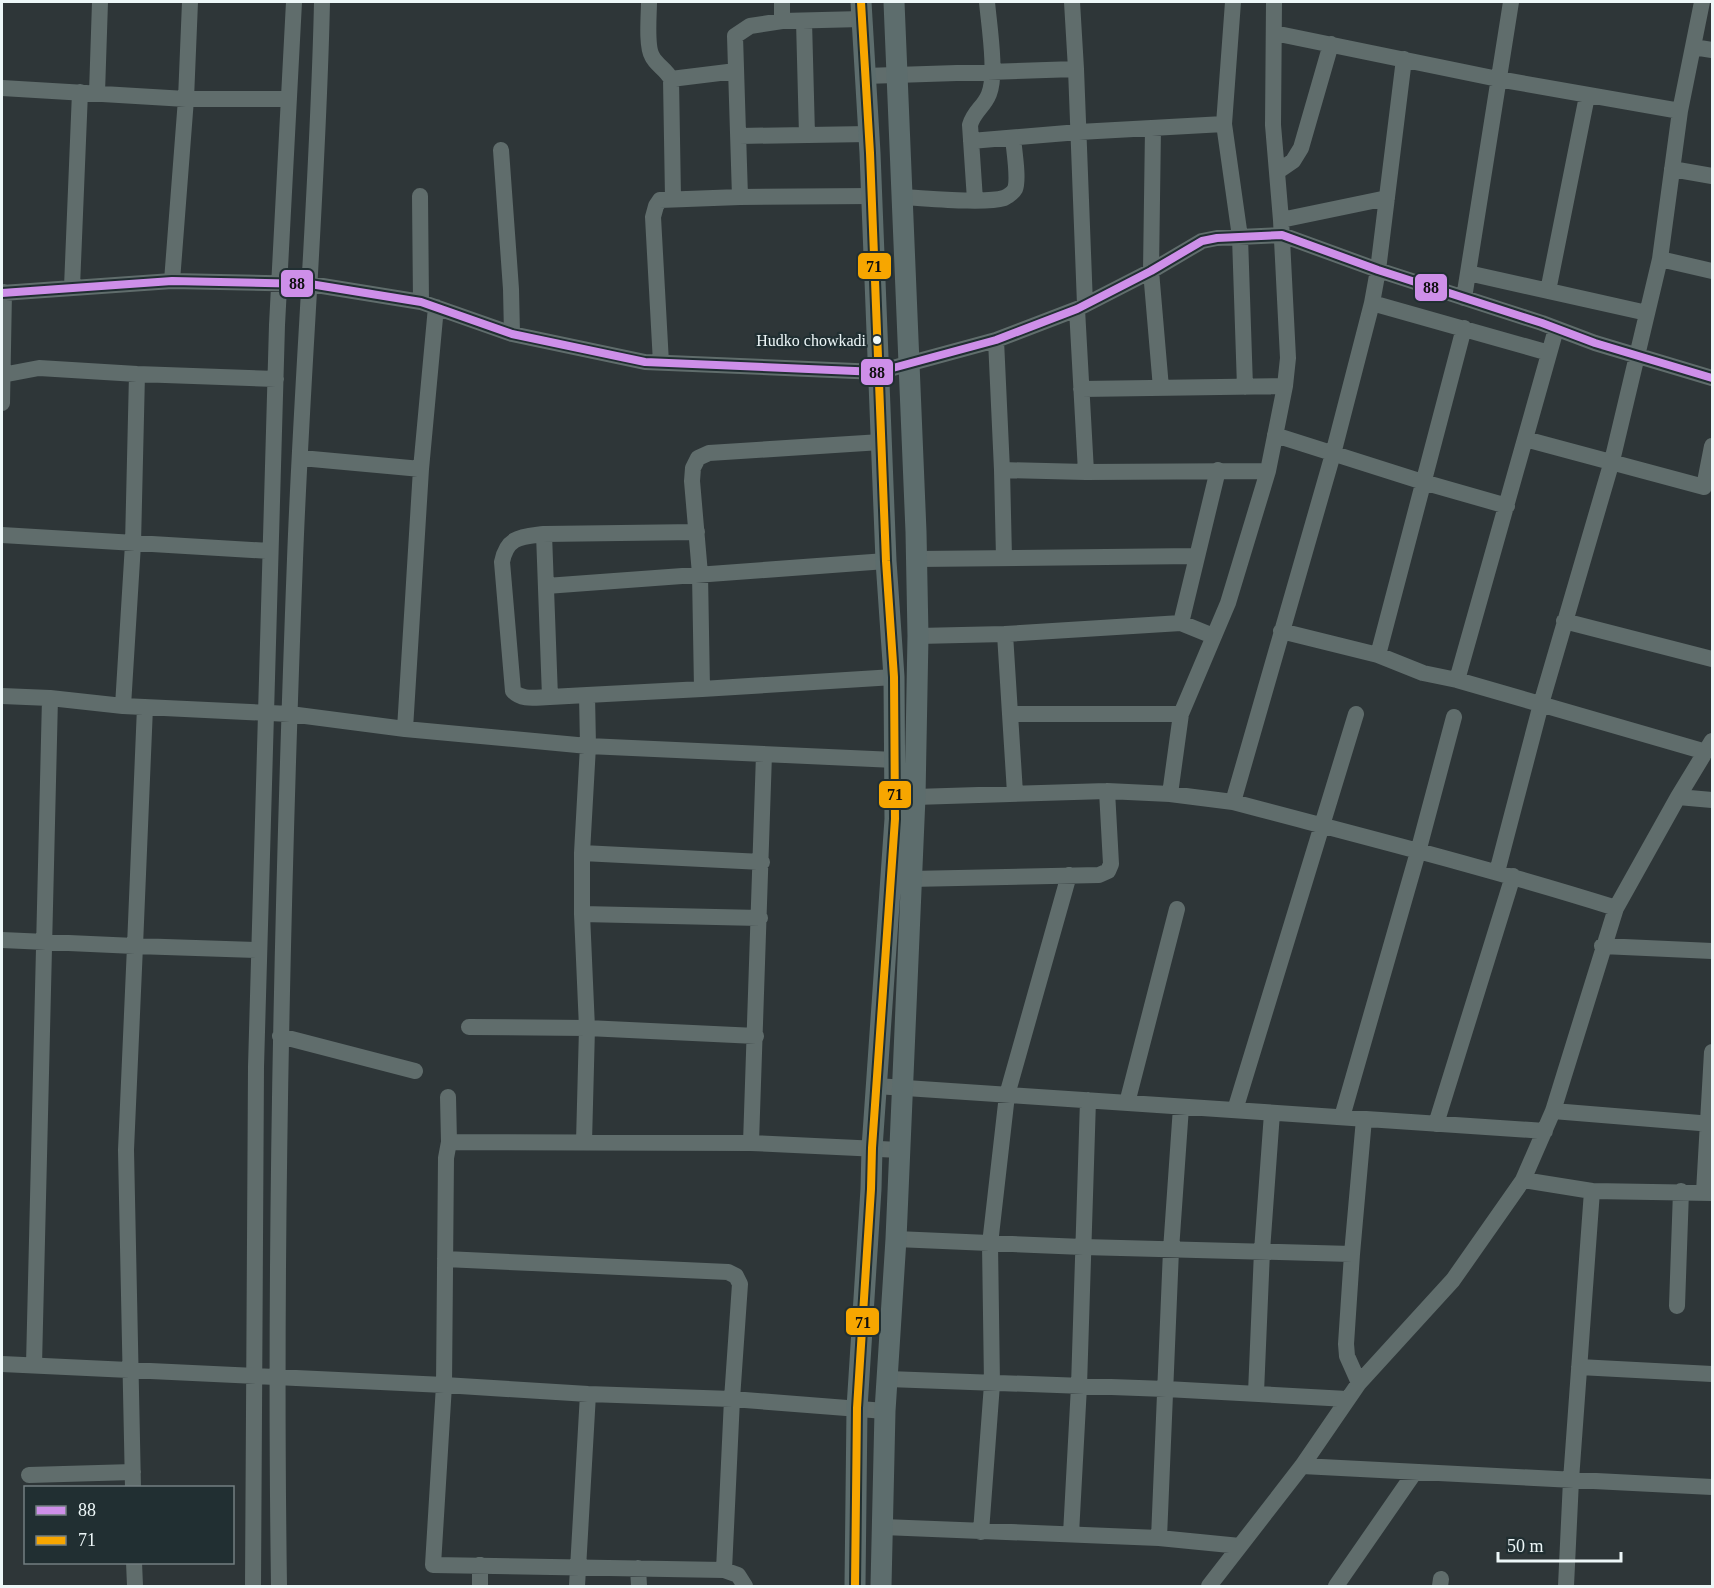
<svg xmlns="http://www.w3.org/2000/svg" width="1714" height="1588" viewBox="0 0 1714 1588" font-family="Georgia,serif">
	<style>
		.lines { fill: none; stroke-linecap: round; stroke-linejoin: round }
		.minor { stroke: #606d6c; stroke-width: 16 }
		.major { stroke: #5d6d6d; stroke-width: 21 }
		.bus-1-casing { stroke: #212f32; stroke-width: 12 }
		.bus-2-casing { stroke: #212f32; stroke-width: 12 }
		.bus-1 { stroke: #ce8fe9; stroke-width: 8 }
		.bus-2 { stroke: #f7a600; stroke-width: 8 }
		.bus-dot { fill: #edf7f8; stroke: #212f32; stroke-width: 2 }
		.labels { text-anchor: middle; dominant-baseline: central; stroke-width: 4.5; stroke-linejoin: round; paint-order: stroke }
		.bus-label { font-size: 16px; fill: #edf7f8; stroke: #212f32; text-anchor: end }
		.line-badge { stroke: #212f32; stroke-width: 2 }
		.pale-badge-label { font-size: 16px; text-anchor: middle; font-weight: bold; fill: #111 }
	</style>
	<rect width="100%" height="100%" fill="#2e3638"/>
	<g class="lines">
		<path class="minor" d="M 649,2 C 649,14 646,46 652,56 C 656,65 666,69 671,79 L 673,198
			M 782,2 L 782,21
			M 1072,2 L 1076,69 L 1085,305
			M 1233,2 L 1224,124 L 1240,237 L 1245,387
			M 804,21 L 807,135
			M 1274,33 L 1498,79 L 1680,111
			M 1693,47 L 1712,50
			M 1404,59 L 1378,270 L 1372,303 L 1333,454 L 1233,802 C 1361,836 1489,868 1616,908
			M 865,76 L 1076,69
			M 671,79 L 736,71
			M 2,88 L 186,99 L 289,99
			M 97,93 L 100,2
			M 1153,128 L 1151,271 L 1161,388
			M 739,136 L 869,134
			M 971,141 L 1079,132 L 1224,124
			M 501,150 L 511,289 L 512,334
			M 1672,169 L 1712,176
			M 1277,172 L 1293,161 L 1301,148 L 1331,44
			M 420,196 L 421,302
			M 740,197 L 872,196
			M 902,197 C 925,198 985,204 1004,198 C 1008,196 1013,193 1015,189 C 1019,179 1014,150 1013,138
			M 975,200 L 970,125 C 974,111 984,107 989,94 C 997,74 989,25 987,2
			M 1281,220 L 1387,198
			M 1660,259 L 1712,271
			M 1468,273 L 1647,313
			M 172,281 L 186,99 L 190,2
			M 72,287 L 80,92
			M 1548,291 L 1587,96
			M 2,293 L 172,281 L 310,284 L 421,302 L 512,334 L 645,362 L 878,372 L 996,340 L 1077,309 L 1151,271 L 1202,241 L 1217,238 L 1282,235 L 1378,270 L 1542,323 L 1595,343 L 1712,378
			M 1464,298 L 1511,2
			M 1372,303 L 1549,353
			M 1077,309 L 1086,472
			M 996,340 L 1002,470 L 1086,472 L 1268,471 L 1285,386 L 1288,358 L 1281,220 L 1273,125 L 1274,2
			M 661,363 L 653,217 L 656,206 L 660,200 L 740,197 L 735,36 L 750,26 L 782,21 L 862,19
			M 2,375 L 39,368 L 137,374 L 276,379
			M 1081,389 L 1285,386
			M 2,403 L 4,292
			M 1275,435 L 1423,482 L 1507,506
			M 1525,439 L 1704,487 L 1712,446
			M 301,458 L 421,469
			M 1002,470 L 1004,558
			M 544,534 C 522,537 507,536 502,562 L 513,691 C 522,701 537,697 550,697
			M 2,535 L 270,551
			M 917,559 L 1196,556
			M 546,586 L 886,561
			M 1564,621 L 1712,659
			M 1181,623 L 1218,470
			M 1281,631 L 1378,655 L 1423,673 L 1457,680 L 1706,752
			M 1005,634 L 1010,714
			M 918,636 L 1005,634 L 1181,623 L 1213,636
			M 1378,655 L 1464,328
			M 1457,680 L 1556,329
			M 702,689 L 894,677
			M 587,695 L 550,697 L 544,534 L 697,532
			M 2,696 L 50,698 L 123,706 L 290,714 L 405,729 L 588,746 L 587,695 L 702,689 L 700,574 L 692,481 L 693,468 L 698,458 L 709,453 L 881,442
			M 123,706 L 133,544 L 137,374
			M 145,707 L 135,946 L 259,950
			M 1181,714 L 1228,603 L 1268,471
			M 405,729 L 421,469 L 436,307
			M 1015,793 L 1010,714 L 1181,714 L 1170,794
			M 915,797 L 1107,791 L 1170,794 L 1233,802
			M 1678,797 L 1712,800
			M 582,853 L 762,862
			M 1497,872 L 1541,704 L 1612,461 L 1660,259 L 1680,111 L 1702,2
			M 910,879 L 1099,875 L 1108,871 L 1111,864 L 1107,791
			M 582,914 L 760,918
			M 2,940 L 135,946 L 126,1150 L 133,1488
			M 1602,946 L 1712,951
			M 469,1027 L 587,1028 L 756,1036
			M 280,1036 L 415,1071
			M 876,1086 L 1545,1131
			M 448,1097 L 449,1142
			M 1127,1103 L 1177,909
			M 1235,1110 L 1356,714
			M 1553,1111 L 1712,1124
			M 1342,1117 L 1418,852 L 1454,717
			M 1436,1124 L 1513,876
			M 584,1142 L 587,1028 L 582,914 L 582,853 L 588,746 L 895,760
			M 751,1143 L 764,754
			M 1523,1180 L 1592,1191 L 1571,1480 L 1566,1586
			M 1592,1191 L 1712,1193
			M 1704,1192 L 1712,1052
			M 896,1239 L 1083,1247 L 1352,1254 L 1346,1344 L 1347,1356 L 1359,1383
			M 1352,1254 L 1364,1119
			M 445,1259 L 728,1272 L 736,1276 L 740,1284 L 732,1399 L 724,1570
			M 1677,1306 L 1681,1191
			M 2,1364 L 444,1385 L 588,1394 L 732,1399 L 885,1411
			M 34,1365 L 50,698
			M 1579,1367 L 1712,1374
			M 888,1379 L 1166,1389 L 1347,1399
			M 1256,1393 L 1262,1251 L 1272,1113
			M 1302,1466 L 1712,1487
			M 29,1475 L 133,1472
			M 883,1527 L 1159,1538 L 1240,1546
			M 981,1532 L 992,1384 L 990,1244 L 1007,1095 L 1069,875
			M 1071,1534 L 1079,1386 L 1088,1100
			M 1159,1538 L 1171,1250 L 1181,1107
			M 134,1562 L 135,1586
			M 638,1568 L 639,1586
			M 253,1586 L 256,1067 L 277,325 L 294,2
			M 279,1586 C 274,1244 282,901 295,559 C 302,373 318,188 322,2
			M 480,1586 L 480,1565
			M 577,1586 L 588,1394
			M 745,1586 L 738,1575 L 724,1570 L 433,1565 L 444,1385 L 446,1158 L 449,1142 L 751,1143 L 900,1150
			M 1209,1586 L 1302,1466 L 1359,1383 L 1453,1280 L 1523,1180 L 1553,1111 L 1616,908 L 1678,797 L 1712,741
			M 1336,1586 L 1415,1472
			M 1440,1586 L 1441,1579"/>
		<path class="major" d="M 855,1586 L 857,1408 L 871,1189 L 872,1148 L 895,819 L 894,677 L 886,561 L 870,153 L 861,2
			M 881,1586 L 885,1411 L 896,1239 L 915,797 L 918,636 L 916,532 L 894,2"/>
		<defs>
			<path id="bus-1" d="M 2,293 L 172,281 L 310,284 L 421,302 L 512,334 L 645,362 L 878,372 L 996,340 L 1077,309 L 1151,271 L 1202,241 L 1217,238 L 1282,235 L 1378,270 L 1542,323 L 1595,343 L 1712,378"/>
			<path id="bus-2" d="M 855,1586 L 857,1408 L 871,1189 L 872,1148 L 895,819 L 894,677 L 886,561 L 870,153 L 861,2"/>
		</defs>
		<use href="#bus-1" class="bus-1-casing"/>
		<use href="#bus-2" class="bus-2-casing"/>
		<use href="#bus-1" class="bus-1"/>
		<use href="#bus-2" class="bus-2"/>
	</g>
	<circle class="bus-dot" cx="877" cy="340" r="5"/>
	<g class="labels">
		<g class="bus-label">
			<text x="866" y="340">Hudko chowkadi</text>
		</g>
	</g>
	<g class="line-badge">
		<rect x="857" y="252" width="35" height="28" rx="6" fill="#f7a600"/>
		<rect x="280" y="269" width="34" height="29" rx="6" fill="#ce8fe9"/>
		<rect x="1414" y="273" width="34" height="29" rx="6" fill="#ce8fe9"/>
		<rect x="860" y="358" width="34" height="28" rx="6" fill="#ce8fe9"/>
		<rect x="878" y="780" width="34" height="29" rx="6" fill="#f7a600"/>
		<rect x="845" y="1307" width="35" height="29" rx="6" fill="#f7a600"/>
	</g>
	<g class="pale-badge-label">
		<text x="874" y="272">71</text>
		<text x="297" y="289">88</text>
		<text x="1431" y="293">88</text>
		<text x="877" y="378">88</text>
		<text x="895" y="800">71</text>
		<text x="863" y="1328">71</text>
	</g>
	<rect width="1714" height="1588" fill="none" stroke="#edf7f8" stroke-width="6"/>
	<rect x="24" y="1486" width="210" height="78" fill="#212f32" stroke="#737f81" stroke-width="1.5"/>
	<rect x="36" y="1506" width="30" height="9" fill="#ce8fe9" stroke="#737f81" stroke-width="1.5"/>
	<text x="78" y="1516" font-size="18" fill="#edf7f8">88</text>
	<rect x="36" y="1536" width="30" height="9" fill="#f7a600" stroke="#737f81" stroke-width="1.5"/>
	<text x="78" y="1546" font-size="18" fill="#edf7f8">71</text>
	<path d="M1498 1552v9h123v-9" fill="none" stroke="#edf7f8" stroke-width="3"/>
	<text x="1507" y="1552" font-size="18" fill="#edf7f8" stroke="#212f32" stroke-width="4.5" paint-order="stroke">50 m</text>
</svg>
